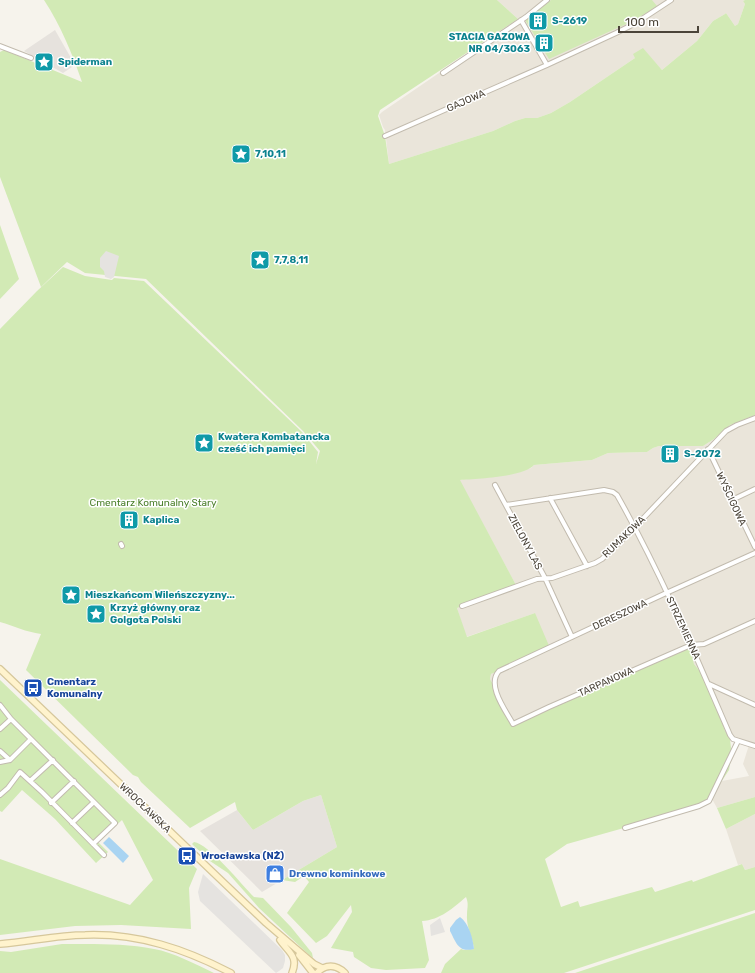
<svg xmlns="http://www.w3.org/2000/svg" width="755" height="973" viewBox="0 0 755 973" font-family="Rubik,sans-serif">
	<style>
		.residential { fill: #eae5da }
		.industrial { fill: #e6e2dd }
		.green { fill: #d2eab5 }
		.parking { fill: #e5e3e0 }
		.water { fill: #a9d4f2 }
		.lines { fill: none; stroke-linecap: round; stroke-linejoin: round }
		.street-casing { stroke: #c2bbae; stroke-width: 6 }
		.secondary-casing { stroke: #d6c79b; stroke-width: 8 }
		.street { stroke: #fff; stroke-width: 4 }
		.secondary { stroke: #fff3cd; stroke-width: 5.5 }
		.labels { text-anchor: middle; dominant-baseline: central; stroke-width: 3; stroke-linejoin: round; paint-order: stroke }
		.culture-label { font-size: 10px; font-weight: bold; fill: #0d838f; stroke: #fff; text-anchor: start }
		.street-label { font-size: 10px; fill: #4b4439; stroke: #fff }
		.park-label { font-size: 10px; fill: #4a7f2a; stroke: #fff }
		.transit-label { font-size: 10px; font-weight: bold; fill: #164399; stroke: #fff; text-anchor: start }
		.shop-label { font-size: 10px; font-weight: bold; fill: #366cbe; stroke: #fff; text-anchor: start }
	</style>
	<rect width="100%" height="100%" fill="#f6f3ec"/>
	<path class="residential" d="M 497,0 L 745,0 L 743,1 L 745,4 L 738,24 L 735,26 L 726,13 L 725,14 L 713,21 L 697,41 L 662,70 L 643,49 L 635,58 L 570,102 L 551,113 L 537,118 L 525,118 L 515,121 L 493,131 L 389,164 L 385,130 L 383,127 L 379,115 L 382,112 L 518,19 Z
		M 755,415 L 755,797 L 717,808 L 711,797 L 722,781 L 749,776 L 743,764 L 749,745 L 730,739 L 725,731 L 707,680 L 694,664 L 690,648 L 513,724 L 490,679 L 491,674 L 513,664 L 535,613 L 466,637 L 457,608 L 517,587 L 459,480 L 511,474 L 531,468 L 534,465 L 592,460 L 608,453 L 647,452 L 653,448 L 659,446 L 703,446 L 714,439 L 730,425 Z
		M 755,814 L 755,867 L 745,870 L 742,864 L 738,865 L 726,829 Z"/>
	<path class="industrial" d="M 55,30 L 75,65 L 63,73 L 24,51 Z
		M 321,795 L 337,847 L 262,892 L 200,831 L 237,810 L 253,830 L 303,801 Z"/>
	<path class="green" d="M 44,0 L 497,0 L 518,19 L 380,110 L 378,116 L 385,136 L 389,164 L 493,131 L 515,121 L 525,118 L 537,118 L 551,113 L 570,102 L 635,58 L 633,54 L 643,48 L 662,70 L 697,41 L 713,21 L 725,14 L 726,13 L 735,26 L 738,24 L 745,4 L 743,1 L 745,0 L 755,0 L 755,415 L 730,425 L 714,439 L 703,446 L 659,446 L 653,448 L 647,452 L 608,453 L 592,460 L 534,465 C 524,477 475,479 460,480 L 517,587 L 457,608 L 467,637 L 535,613 L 550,648 L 491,674 L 490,679 L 514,724 L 690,648 L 694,664 L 707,680 L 725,731 L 730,739 L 731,748 L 731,758 L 729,770 L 712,796 L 702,806 L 567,844 L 545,859 L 561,907 L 578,901 L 580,907 L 652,887 L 655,892 L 692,880 L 693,882 L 742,864 L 745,870 L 755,867 L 755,910 L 564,973 L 441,973 L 445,964 L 461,949 L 464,950 L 474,949 C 473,938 466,927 467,915 C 467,908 469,904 466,897 C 453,908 440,920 422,921 L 429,960 L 425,968 L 386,970 L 371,968 L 354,957 L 353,952 L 331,948 L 352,912 L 351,905 L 327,936 L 316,943 L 287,913 L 309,882 L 304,876 L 295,882 L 282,880 L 337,847 L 321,795 L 303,801 L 253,830 L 237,810 L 235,802 L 190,828 L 141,782 L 138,777 L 133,775 L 26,670 L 41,634 C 26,632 14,626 0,622 L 0,329 L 37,291 L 63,267 L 85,276 L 112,280 L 114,278 L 144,281 L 302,432 L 318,452 L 316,464 L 320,451 L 303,431 L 146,279 L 85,273 L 67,262 L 41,287 L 0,177 L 0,52 L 4,50 L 82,82 C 72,53 61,26 44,0 Z
		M 551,0 L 652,0 L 657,6 L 635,20 L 549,59 L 525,20 Z
		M 0,225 L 19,279 L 0,299 Z
		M 0,680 L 197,869 L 189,888 L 191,929 L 121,925 L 75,926 L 0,935 L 0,859 L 130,905 L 153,880 L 122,820 L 98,842 L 108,852 L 96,863 L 55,819 L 22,790 L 2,812 L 0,811 Z
		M 755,797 L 755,814 L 726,829 L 717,808 Z
		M 194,842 C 209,844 242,885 254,897 L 263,898 L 291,927 L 312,953 L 313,958 L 306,952 L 259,908 L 228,873 L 210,861 L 192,844 Z
		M 755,913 L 755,973 L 575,973 Z
		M 62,944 C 93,944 124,943 154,949 C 173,952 197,965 214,973 L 0,973 L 0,951 L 11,952 Z"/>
	<path class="parking" d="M 106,251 L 119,256 L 114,277 L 111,279 L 105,277 L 104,271 L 100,267 L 100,258 Z
		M 203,874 L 282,950 L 285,955 L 285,961 L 283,968 L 279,971 L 276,973 L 200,901 L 198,892 Z
		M 440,918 L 445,932 L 431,936 L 430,925 Z"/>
	<path class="water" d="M 109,837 L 129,856 L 123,863 L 103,843 Z
		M 460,917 C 469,923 473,939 474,949 C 458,953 456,942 450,931 L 450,928 L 456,920 Z"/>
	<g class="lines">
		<defs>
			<path id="street" d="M 521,20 L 547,65
				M 0,46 L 31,58
				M 443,73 L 526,17 L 547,0
				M 385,136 L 547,65 L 616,33 L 636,23 L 671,0
				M 708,449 L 755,547
				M 495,485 L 545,578 L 572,637
				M 550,498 L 587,566
				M 732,500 L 755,489
				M 506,505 L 604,490 L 613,492 L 617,495 C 660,571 695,654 730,735 L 733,739 L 755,746
				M 121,544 L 122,546
				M 755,553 L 664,594 L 499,671 C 486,685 506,711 513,724 L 549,707 L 691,645 L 704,644 L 755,621
				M 462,606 L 537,579 L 552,578 L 595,563 L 602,559 L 635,527 L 726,431 L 737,425 L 755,418
				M 709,684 L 755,705
				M 0,705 L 11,719 L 115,823 L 93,844
				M 0,729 L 11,719
				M 0,751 L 10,760
				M 0,762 L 10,760 L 31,739
				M 30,781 L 53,760
				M 0,795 L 8,788 L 20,772 L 42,792 L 104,855
				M 51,803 L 74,781
				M 72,823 L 94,802
				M 625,828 L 699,806 L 709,801 L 738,741"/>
			<path id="secondary" d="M 0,669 L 266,923 L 314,964 L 322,968
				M 280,940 C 288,952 299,956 292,973
				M 0,944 C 28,942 57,935 85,935 C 138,933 185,949 231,973
				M 299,955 L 313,973
				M 317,973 C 325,964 336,964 345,973"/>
		</defs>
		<use href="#street" class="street-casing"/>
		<use href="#secondary" class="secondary-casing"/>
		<use href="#street" class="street"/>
		<use href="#secondary" class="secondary"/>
	</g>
	<defs>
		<symbol id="building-square" viewBox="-11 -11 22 22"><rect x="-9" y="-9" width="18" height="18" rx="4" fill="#0f9aa8" stroke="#fff"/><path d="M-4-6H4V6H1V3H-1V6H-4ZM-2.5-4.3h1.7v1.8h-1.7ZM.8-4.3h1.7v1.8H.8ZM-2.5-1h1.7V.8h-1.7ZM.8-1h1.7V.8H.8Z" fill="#fff"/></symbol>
		<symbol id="sight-square" viewBox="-11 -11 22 22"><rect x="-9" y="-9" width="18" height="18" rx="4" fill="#0f9aa8" stroke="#fff"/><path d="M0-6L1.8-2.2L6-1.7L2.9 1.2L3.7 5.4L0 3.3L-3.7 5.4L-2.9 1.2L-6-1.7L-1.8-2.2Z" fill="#fff"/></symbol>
		<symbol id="bus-square" viewBox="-11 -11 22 22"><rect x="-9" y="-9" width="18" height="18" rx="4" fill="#1a4fb4" stroke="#fff"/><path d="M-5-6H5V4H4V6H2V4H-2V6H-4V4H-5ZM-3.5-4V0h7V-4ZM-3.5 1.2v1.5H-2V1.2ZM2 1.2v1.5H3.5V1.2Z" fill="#fff"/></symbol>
		<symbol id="shop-square" viewBox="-11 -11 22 22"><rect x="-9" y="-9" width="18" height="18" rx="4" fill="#3f7fe0" stroke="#fff"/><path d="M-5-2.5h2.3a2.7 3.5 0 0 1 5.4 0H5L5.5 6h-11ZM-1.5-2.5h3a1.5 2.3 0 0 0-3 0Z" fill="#fff"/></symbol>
	</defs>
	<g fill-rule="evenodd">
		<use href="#building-square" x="527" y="10" width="22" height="22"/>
		<use href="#building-square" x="533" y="32" width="22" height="22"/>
		<use href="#sight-square" x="33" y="51" width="22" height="22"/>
		<use href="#sight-square" x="230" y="143" width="22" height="22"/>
		<use href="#sight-square" x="249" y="249" width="22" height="22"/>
		<use href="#sight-square" x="193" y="432" width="22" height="22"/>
		<use href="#building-square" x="659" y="443" width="22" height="22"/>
		<use href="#building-square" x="118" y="509" width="22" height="22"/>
		<use href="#sight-square" x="60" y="584" width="22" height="22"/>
		<use href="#sight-square" x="85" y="603" width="22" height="22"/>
		<use href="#bus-square" x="22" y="677" width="22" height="22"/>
		<use href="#bus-square" x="176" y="845" width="22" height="22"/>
		<use href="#shop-square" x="264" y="863" width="22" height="22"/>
	</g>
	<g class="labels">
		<g class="culture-label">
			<text x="552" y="21">S-2619</text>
			<text x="530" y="37" text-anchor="end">STACIA GAZOWA<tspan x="530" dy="12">NR 04/3063</tspan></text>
			<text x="58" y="62">Spiderman</text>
			<text x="255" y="154">7,10,11</text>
			<text x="274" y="260">7,7,8,11</text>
			<text x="218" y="437">Kwatera Kombatancka<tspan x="218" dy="12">cześć ich pamięci</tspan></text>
			<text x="684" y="454">S-2072</text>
			<text x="143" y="520">Kaplica</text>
			<text x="85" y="595">Mieszkańcom Wileńszczyzny...</text>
			<text x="110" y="608">Krzyż główny oraz<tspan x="110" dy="12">Golgota Polski</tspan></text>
		</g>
		<g class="street-label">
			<text transform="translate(466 101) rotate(-24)">GAJOWA</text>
			<text transform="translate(731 499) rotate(65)">WYŚCIGOWA</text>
			<text transform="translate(624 537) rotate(-44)">RUMAKOWA</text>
			<text transform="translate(525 542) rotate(62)">ZIELONY LAS</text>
			<text transform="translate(620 615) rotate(-25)">DERESZOWA</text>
			<text transform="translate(683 628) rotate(65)">STRZEMIENNA</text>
			<text transform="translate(606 682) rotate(-24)">TARPANOWA</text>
			<text transform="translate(145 808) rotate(44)">WROCŁAWSKA</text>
		</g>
		<g class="park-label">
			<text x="153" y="503">Cmentarz Komunalny Stary</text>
		</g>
		<g class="transit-label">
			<text x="47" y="682">Cmentarz<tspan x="47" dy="12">Komunalny</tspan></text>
			<text x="201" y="856">Wrocławska (NŻ)</text>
		</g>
		<g class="shop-label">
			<text x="289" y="874">Drewno kominkowe</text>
		</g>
	</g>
	<path d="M619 26v6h79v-6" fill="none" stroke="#4b4439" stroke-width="2"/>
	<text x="625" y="26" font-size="12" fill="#4b4439" stroke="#ffffff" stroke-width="3" paint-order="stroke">100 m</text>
</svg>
